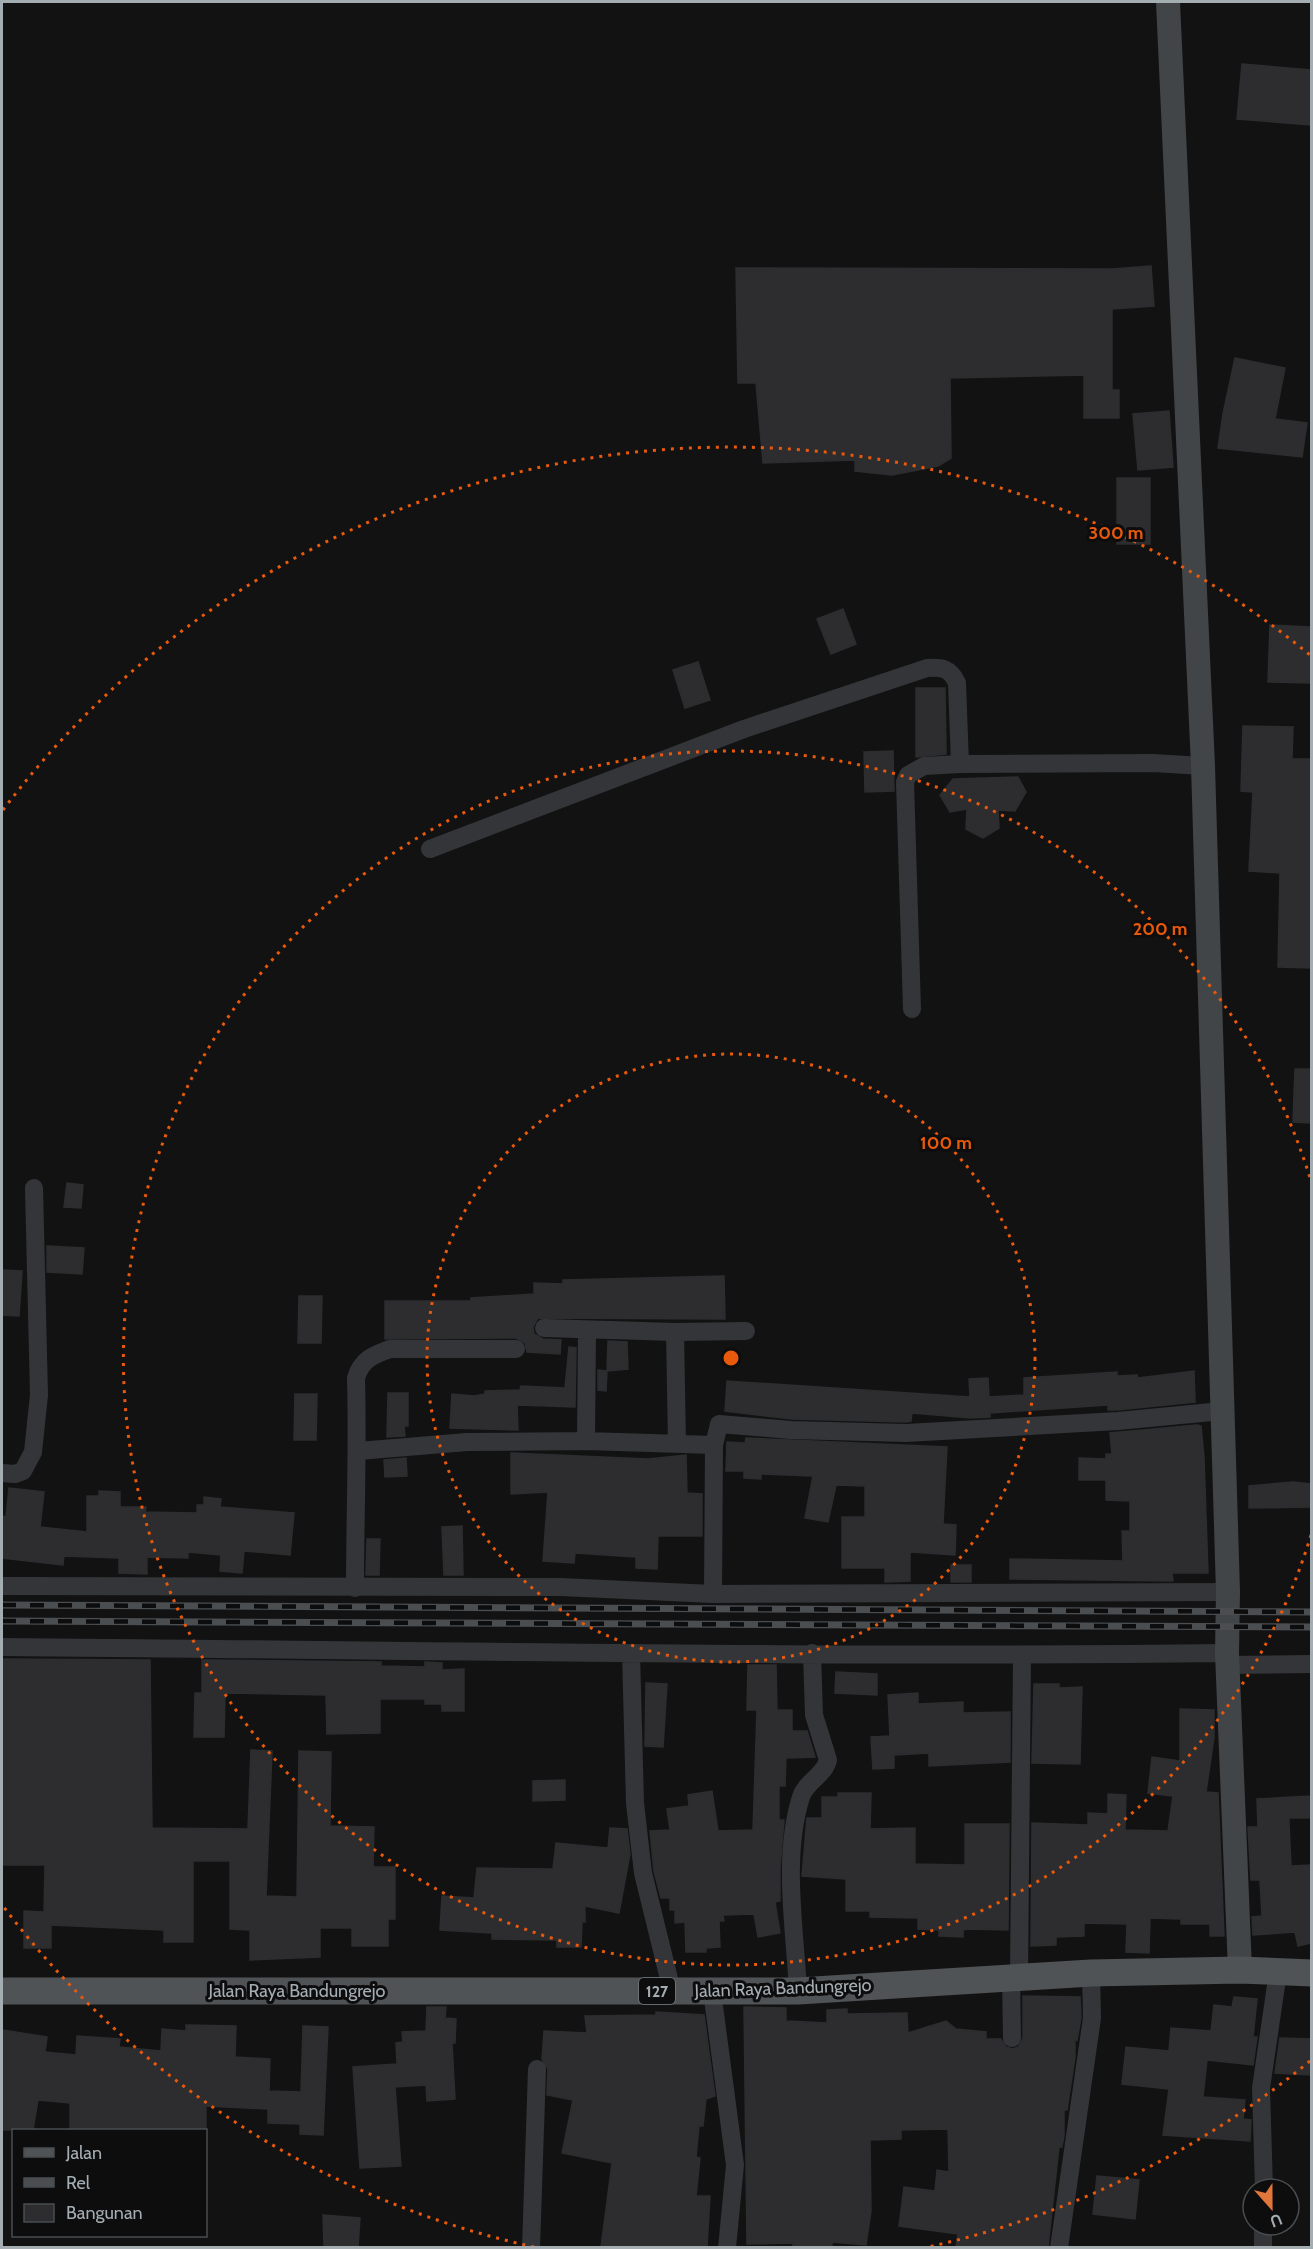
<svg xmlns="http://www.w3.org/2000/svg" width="1313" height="2249" viewBox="0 0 1313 2249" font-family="Cabin,sans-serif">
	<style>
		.building { fill: #2d2d2f; stroke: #2c2d2f; stroke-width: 1.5 }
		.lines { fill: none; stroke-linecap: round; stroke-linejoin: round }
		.street { stroke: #333538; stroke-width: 18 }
		.secondary { stroke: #414547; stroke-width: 24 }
		.primary { stroke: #4f5356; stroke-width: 27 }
		.rail-casing { stroke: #4a4e51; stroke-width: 7 }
		.rail { stroke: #0d0d0e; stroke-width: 4.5; stroke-dasharray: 14; stroke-linecap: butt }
		.ring { fill: none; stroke: #e8590c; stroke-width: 3; stroke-dasharray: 3 6 }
		.labels { text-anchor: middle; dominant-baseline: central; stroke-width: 6; stroke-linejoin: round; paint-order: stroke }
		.shield { fill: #0d0d0e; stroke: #777d81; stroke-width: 1.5 }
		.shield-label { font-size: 16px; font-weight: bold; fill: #a4adb2 }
		.street-label { font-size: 18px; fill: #a4adb2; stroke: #0d0d0e }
		.centre { fill: #e8590c; stroke: #0d0d0e; stroke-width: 3 }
		.ring-label { font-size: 18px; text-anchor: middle; font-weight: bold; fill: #e8590c; stroke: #0d0d0e; stroke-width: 6; stroke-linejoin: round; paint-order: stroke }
	</style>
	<rect width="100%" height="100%" fill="#121213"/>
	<path class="building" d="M 1242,64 L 1311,70 L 1311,125 L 1237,119 Z
		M 1151,266 L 1154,306 L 1112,309 L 1112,390 L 1119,390 L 1119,418 L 1084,418 L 1084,375 L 950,378 L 951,458 L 938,466 L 892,475 L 855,471 L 855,460 L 763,463 L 756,383 L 738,383 L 736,268 L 1112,269 Z
		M 1235,358 L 1285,368 L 1275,419 L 1307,423 L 1302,457 L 1218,448 L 1223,414 Z
		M 1169,411 L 1173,467 L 1138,470 L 1133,414 Z
		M 1117,478 L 1150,478 L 1150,544 L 1117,544 Z
		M 843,609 L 856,644 L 831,654 L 817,619 Z
		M 1270,625 L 1311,627 L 1311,683 L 1268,682 Z
		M 698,662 L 710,700 L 685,708 L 673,670 Z
		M 916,688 L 945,688 L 946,754 L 916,757 Z
		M 1243,726 L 1293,727 L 1292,759 L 1311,759 L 1311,968 L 1278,967 L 1280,873 L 1249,871 L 1253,792 L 1241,791 Z
		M 893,751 L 894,791 L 865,792 L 864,752 Z
		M 1018,777 L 1026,792 L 1015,811 L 998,810 L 999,828 L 983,838 L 966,829 L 967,809 L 950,812 L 940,795 L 953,779 Z
		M 1295,1069 L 1311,1069 L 1311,1123 L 1293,1122 Z
		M 67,1183 L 83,1185 L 81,1208 L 64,1207 Z
		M 47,1246 L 84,1248 L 82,1274 L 47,1272 Z
		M 2,1270 L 22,1271 L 19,1316 L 2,1315 Z
		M 724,1276 L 725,1319 L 538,1318 L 533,1327 L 534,1334 L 543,1339 L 561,1340 L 560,1354 L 527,1352 L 525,1343 L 516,1338 L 385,1339 L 385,1301 L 471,1301 L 471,1298 L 534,1294 L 534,1283 L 563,1284 L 563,1280 Z
		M 299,1296 L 322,1296 L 321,1343 L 298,1343 Z
		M 608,1341 L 627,1342 L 628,1369 L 607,1371 Z
		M 569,1347 L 576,1348 L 575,1407 L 517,1405 L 518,1430 L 450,1428 L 452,1394 L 474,1396 L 485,1394 L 485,1391 L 520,1390 L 521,1386 L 565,1388 Z
		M 598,1370 L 607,1371 L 606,1391 L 598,1390 Z
		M 1194,1371 L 1195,1402 L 1117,1410 L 1108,1410 L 1108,1405 L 990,1413 L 990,1417 L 971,1418 L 912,1413 L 911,1421 L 906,1422 L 792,1419 L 725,1411 L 727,1381 L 970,1397 L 969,1379 L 988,1378 L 989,1397 L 1024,1395 L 1024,1378 L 1117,1372 L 1117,1376 L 1137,1375 L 1138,1378 Z
		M 388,1393 L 408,1393 L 408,1426 L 404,1426 L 405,1436 L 387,1437 Z
		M 295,1394 L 317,1394 L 316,1440 L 294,1440 Z
		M 1197,1425 L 1201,1426 L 1204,1457 L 1208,1573 L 1172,1573 L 1173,1581 L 1010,1579 L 1010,1559 L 1123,1561 L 1122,1531 L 1130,1531 L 1130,1501 L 1106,1500 L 1106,1480 L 1079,1480 L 1079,1458 L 1106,1459 L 1106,1454 L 1112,1454 L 1110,1433 Z
		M 746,1438 L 947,1447 L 943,1524 L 956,1525 L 955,1555 L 910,1552 L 910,1581 L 885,1582 L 885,1568 L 842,1568 L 842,1517 L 865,1517 L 865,1486 L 836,1485 L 828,1522 L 805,1518 L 813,1476 L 761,1474 L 761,1479 L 744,1478 L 744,1471 L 726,1471 L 727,1442 L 745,1443 Z
		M 511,1453 L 648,1459 L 686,1455 L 687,1493 L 702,1494 L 702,1536 L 658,1536 L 657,1569 L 636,1568 L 636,1557 L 575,1553 L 574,1563 L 543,1561 L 548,1492 L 511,1494 Z
		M 406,1458 L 407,1476 L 385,1477 L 384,1460 Z
		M 1293,1482 L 1311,1484 L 1311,1507 L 1249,1508 L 1249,1486 Z
		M 9,1488 L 44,1492 L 40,1527 L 87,1532 L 87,1496 L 99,1496 L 99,1491 L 120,1492 L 120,1507 L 146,1507 L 145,1512 L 197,1513 L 197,1505 L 204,1505 L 204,1497 L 221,1499 L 220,1507 L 294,1513 L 290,1555 L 244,1551 L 242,1573 L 220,1571 L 221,1555 L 188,1552 L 188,1558 L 147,1557 L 147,1574 L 119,1573 L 119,1558 L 64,1556 L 63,1565 L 2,1558 L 2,1516 L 6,1517 Z
		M 462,1526 L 463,1575 L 444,1575 L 442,1527 Z
		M 367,1539 L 380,1539 L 379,1575 L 366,1575 Z
		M 951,1565 L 971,1565 L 971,1582 L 951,1582 Z
		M 2,1659 L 150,1660 L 152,1828 L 248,1829 L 251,1750 L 272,1751 L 266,1896 L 297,1897 L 299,1751 L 331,1752 L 330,1826 L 374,1827 L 373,1867 L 395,1867 L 395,1919 L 388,1919 L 388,1946 L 352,1946 L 352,1928 L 320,1928 L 320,1957 L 250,1960 L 250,1930 L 230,1929 L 230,1861 L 193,1861 L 193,1942 L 164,1942 L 164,1930 L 51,1925 L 51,1948 L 24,1948 L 24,1911 L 44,1912 L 45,1865 L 2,1865 Z
		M 202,1660 L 381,1662 L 381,1666 L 425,1667 L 425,1662 L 442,1663 L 442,1670 L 464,1669 L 464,1711 L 442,1711 L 442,1704 L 425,1704 L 425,1699 L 380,1699 L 380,1733 L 327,1734 L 326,1695 L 225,1693 L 224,1737 L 194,1737 L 195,1693 L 202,1693 Z
		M 748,1665 L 776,1665 L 777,1710 L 792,1710 L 792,1731 L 807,1731 L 815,1757 L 786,1758 L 785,1786 L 779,1786 L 779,1820 L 784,1820 L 780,1868 L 780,1901 L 775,1902 L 780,1933 L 758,1937 L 754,1914 L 723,1915 L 724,1921 L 719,1921 L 720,1947 L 706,1948 L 706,1952 L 686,1952 L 685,1922 L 675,1923 L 675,1910 L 670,1910 L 670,1898 L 661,1898 L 654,1871 L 650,1831 L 670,1830 L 667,1809 L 689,1806 L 688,1795 L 712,1791 L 718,1831 L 753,1830 L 757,1710 L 747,1710 Z
		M 836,1672 L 877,1674 L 877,1695 L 835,1693 Z
		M 646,1683 L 667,1684 L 663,1747 L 645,1746 Z
		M 1034,1684 L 1059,1684 L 1059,1688 L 1082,1687 L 1080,1764 L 1032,1763 Z
		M 918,1693 L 918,1704 L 963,1702 L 963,1713 L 1010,1712 L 1010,1762 L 929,1766 L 929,1753 L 894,1755 L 894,1768 L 873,1769 L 871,1737 L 890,1736 L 888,1695 Z
		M 1180,1709 L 1214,1710 L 1214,1737 L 1206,1792 L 1218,1793 L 1224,1936 L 1210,1936 L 1210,1924 L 1181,1924 L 1181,1919 L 1150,1918 L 1149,1953 L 1126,1952 L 1127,1924 L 1084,1923 L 1084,1936 L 1056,1937 L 1056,1945 L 1031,1946 L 1032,1823 L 1088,1825 L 1088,1813 L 1108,1814 L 1108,1794 L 1126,1795 L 1125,1830 L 1168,1831 L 1173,1796 L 1148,1793 L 1152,1757 L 1180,1761 Z
		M 565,1780 L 565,1800 L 533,1801 L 533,1781 Z
		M 838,1793 L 871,1793 L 870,1829 L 915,1828 L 915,1864 L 965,1865 L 965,1824 L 1009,1824 L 1008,1930 L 968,1929 L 963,1930 L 963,1937 L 939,1936 L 939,1930 L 918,1929 L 918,1918 L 870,1917 L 870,1911 L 846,1911 L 846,1879 L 802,1876 L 807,1818 L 822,1818 L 822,1797 L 838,1797 Z
		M 1311,1796 L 1311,1818 L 1289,1818 L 1289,1823 L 1291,1866 L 1311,1865 L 1311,1943 L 1298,1946 L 1295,1932 L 1253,1935 L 1252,1917 L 1262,1916 L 1260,1880 L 1251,1880 L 1248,1827 L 1258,1827 L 1257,1799 Z
		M 610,1828 L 627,1829 L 630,1854 L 619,1913 L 585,1906 L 585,1922 L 582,1922 L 581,1947 L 557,1947 L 557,1940 L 492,1939 L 492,1933 L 440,1930 L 442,1896 L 474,1898 L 477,1868 L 553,1869 L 556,1843 L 608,1848 Z
		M 1023,1996 L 1080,1997 L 1081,2017 L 1077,2041 L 1075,2034 L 1075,2057 L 1067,2110 L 1064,2110 L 1064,2135 L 1062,2147 L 1059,2147 L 1048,2247 L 956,2247 L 958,2234 L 899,2226 L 904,2187 L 935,2191 L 937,2170 L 949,2172 L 948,2129 L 901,2130 L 901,2139 L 870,2140 L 871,2211 L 866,2245 L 832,2242 L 832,2247 L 793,2247 L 793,2243 L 747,2244 L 744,2007 L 786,2008 L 786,2021 L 827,2023 L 827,2010 L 847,2009 L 847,2014 L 907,2013 L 908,2033 L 946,2021 L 956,2029 L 986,2032 L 986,2039 L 1001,2039 L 1006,2047 L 1013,2049 L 1018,2047 L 1023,2038 Z
		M 1234,1997 L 1257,1999 L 1253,2037 L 1257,2037 L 1253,2065 L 1207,2060 L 1203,2097 L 1245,2100 L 1243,2119 L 1251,2120 L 1250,2141 L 1163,2135 L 1169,2089 L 1122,2084 L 1126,2047 L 1169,2051 L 1171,2028 L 1211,2031 L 1214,2005 L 1232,2007 Z
		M 427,2007 L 446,2007 L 445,2018 L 456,2019 L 455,2043 L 452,2043 L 455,2099 L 427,2101 L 426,2085 L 395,2087 L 401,2166 L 360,2168 L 353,2067 L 397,2064 L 396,2043 L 403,2042 L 402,2032 L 426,2031 Z
		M 656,2012 L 704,2015 L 715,2096 L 706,2099 L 703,2126 L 699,2126 L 696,2157 L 700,2158 L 696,2196 L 710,2196 L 707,2247 L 601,2247 L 612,2163 L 562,2153 L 573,2100 L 547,2095 L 548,2069 L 542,2059 L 544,2031 L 587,2033 L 585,2016 L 656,2015 Z
		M 186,2025 L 236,2026 L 235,2057 L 270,2059 L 269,2091 L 301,2092 L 303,2026 L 328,2027 L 323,2135 L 300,2134 L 300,2124 L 268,2123 L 268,2109 L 206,2106 L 206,2130 L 70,2130 L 70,2103 L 38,2100 L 33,2130 L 2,2130 L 2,2030 L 47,2037 L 45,2052 L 76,2055 L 77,2036 L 120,2039 L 119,2047 L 161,2051 L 162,2029 L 186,2031 Z
		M 1280,2038 L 1311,2039 L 1311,2075 L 1275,2073 Z
		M 1097,2176 L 1139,2180 L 1135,2219 L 1093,2214 Z
		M 323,2215 L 360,2218 L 358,2247 L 324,2247 Z"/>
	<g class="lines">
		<path class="street" d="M 430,849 L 744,729 L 927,668 C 942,667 950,668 957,683 L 960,764
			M 912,1009 L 905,782 L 908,775 L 924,766 L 960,764 L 1153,763 L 1203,766
			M 544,1328 L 675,1332 L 677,1444
			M 675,1332 L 746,1331
			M 586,1441 L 587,1331
			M 358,1451 L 467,1442 L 586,1441 L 714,1445
			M 2,1473 L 15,1474 L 23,1471 L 33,1452 L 39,1395 L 34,1188
			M 2,1586 L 561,1587 L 713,1594 L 1228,1592
			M 355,1588 C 355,1518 358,1448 356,1378 C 361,1360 373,1355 390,1349 L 516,1349
			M 713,1594 L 714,1445 L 719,1424 L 791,1430 L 906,1433 L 1118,1421 L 1222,1411
			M 2,1647 C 410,1650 818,1658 1227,1653
			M 631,1653 L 635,1803 L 643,1873 L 672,1991
			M 1227,1665 L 1312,1664
			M 1019,1976 L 1022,1656
			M 1011,1977 L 1012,2038
			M 712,1991 L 735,2165 L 727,2248
			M 798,1991 C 795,1929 782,1857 801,1797 C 806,1781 824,1776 828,1760 L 814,1715 L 812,1653
			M 1264,2189 L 1261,2088 L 1278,1972
			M 531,2248 L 537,2069
			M 1059,2248 L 1092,2018 L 1091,1973
			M 1263,2248 L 1263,2225"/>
		<path class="secondary" d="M 1168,2 L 1203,766 L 1228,1592 L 1227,1653 L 1240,1970"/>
		<path class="primary" d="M 2,1991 L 798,1991 L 1091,1973 L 1240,1970 L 1312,1973"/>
		<defs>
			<path id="rail" d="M 2,1605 L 1312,1612
				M 2,1621 L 1312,1627"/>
		</defs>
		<use href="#rail" class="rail-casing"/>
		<use href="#rail" class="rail"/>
	</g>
	<g class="ring">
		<circle cx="731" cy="1358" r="304"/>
		<path d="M1311 1535A607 607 0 1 1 1311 1181"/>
		<path d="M1310 2061A911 911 0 0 1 928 2247M534 2247A911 911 0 0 1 3 1906M3 810A911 911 0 0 1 1310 655"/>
	</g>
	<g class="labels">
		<rect class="shield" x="639" y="1978" width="36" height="26" rx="4.5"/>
		<g class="shield-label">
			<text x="657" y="1991">127</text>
		</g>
		<g class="street-label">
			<text transform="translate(783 1988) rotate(-2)">Jalan Raya Bandungrejo</text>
			<text x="297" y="1991">Jalan Raya Bandungrejo</text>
		</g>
	</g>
	<circle cx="731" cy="1358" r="9" class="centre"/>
	<g class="ring-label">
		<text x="1116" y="539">300 m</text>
		<text x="1160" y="935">200 m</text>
		<text x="946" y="1149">100 m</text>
	</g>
	<rect width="1313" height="2249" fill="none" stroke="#a4adb2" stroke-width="6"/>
	<rect x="12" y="2129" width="195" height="108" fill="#0d0d0e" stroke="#494d50" stroke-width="1.5"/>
	<rect x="24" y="2148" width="30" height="9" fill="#4f5356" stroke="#494d50" stroke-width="1.5"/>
	<text x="66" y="2159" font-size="18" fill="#a4adb2">Jalan</text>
	<rect x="24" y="2178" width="30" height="9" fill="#4a4e51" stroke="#494d50" stroke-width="1.5"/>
	<text x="66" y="2189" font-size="18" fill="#a4adb2">Rel</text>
	<rect x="24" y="2204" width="30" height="18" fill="#2d2d2f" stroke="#494d50" stroke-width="1.5"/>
	<text x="66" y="2219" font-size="18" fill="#a4adb2">Bangunan</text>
	<g transform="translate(1271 2207) rotate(159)"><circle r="28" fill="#0d0d0e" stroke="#494d50" stroke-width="1.5"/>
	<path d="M0-4.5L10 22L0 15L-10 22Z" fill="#e1763b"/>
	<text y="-9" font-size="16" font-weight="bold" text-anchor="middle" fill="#a4adb2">U</text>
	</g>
</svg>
